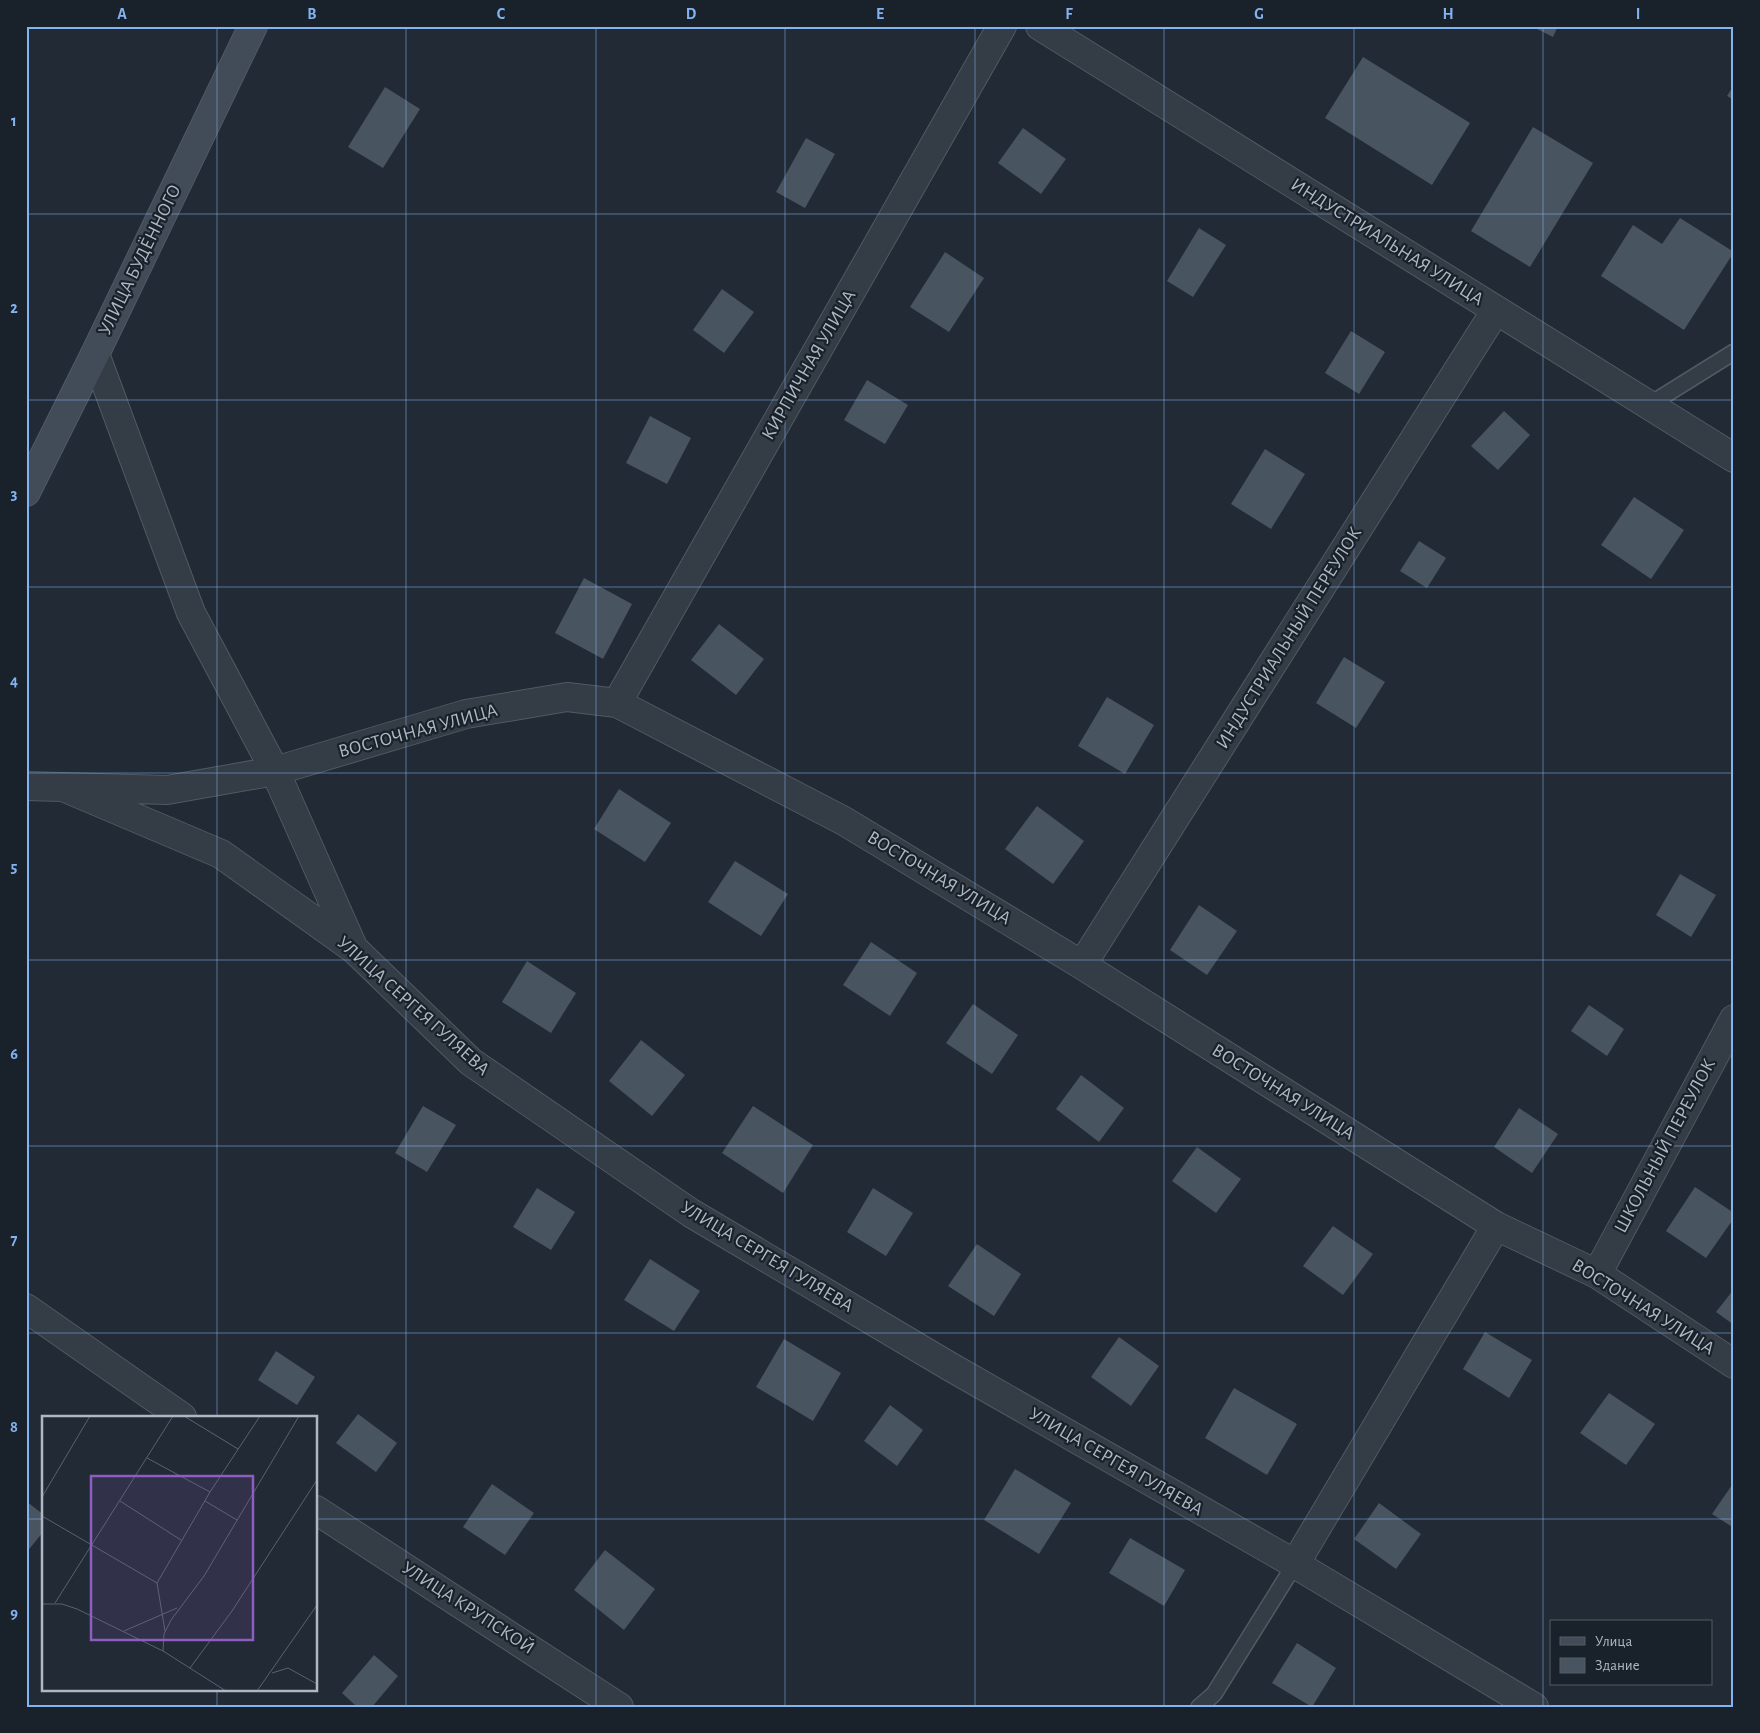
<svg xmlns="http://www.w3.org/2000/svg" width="1760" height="1733" viewBox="0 0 1760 1733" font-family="'Alegreya Sans',sans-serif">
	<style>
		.building { fill: #495461 }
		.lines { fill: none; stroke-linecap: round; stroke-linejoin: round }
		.lane-casing { stroke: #515a63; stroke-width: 18 }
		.street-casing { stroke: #515a63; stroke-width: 30 }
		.secondary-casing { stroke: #515a63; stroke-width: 30 }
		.lane { stroke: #343c46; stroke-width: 15 }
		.street { stroke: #343c46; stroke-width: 28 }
		.secondary { stroke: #424b58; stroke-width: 28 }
		.grid { fill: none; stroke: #84b3f1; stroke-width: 1; stroke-opacity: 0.55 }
		.labels { text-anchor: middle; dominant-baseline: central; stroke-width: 4.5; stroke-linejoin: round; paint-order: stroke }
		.street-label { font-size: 19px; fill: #aeb7c2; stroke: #19212a }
		.inset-road { fill: none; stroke: #59626d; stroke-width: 1 }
		.view { fill: #8d5dc0; fill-opacity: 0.15; stroke: #8d5dc0; stroke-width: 2.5 }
		.inset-edge { fill: none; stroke: #aeb7c2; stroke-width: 2.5 }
		.neatline { fill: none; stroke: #84b3f1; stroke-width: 2 }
		.grid-label { font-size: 16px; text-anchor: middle; font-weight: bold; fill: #84b3f1 }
	</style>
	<rect width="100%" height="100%" fill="#212a35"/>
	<path class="building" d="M 1531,26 L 1558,26 L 1553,37 Z
		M 1363,57 L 1470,123 L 1432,185 L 1325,118 Z
		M 1734,85 L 1734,100 L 1727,96 Z
		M 385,87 L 420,109 L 383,168 L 348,147 Z
		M 1533,127 L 1593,163 L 1530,267 L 1471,231 Z
		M 1023,128 L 1066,159 L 1041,194 L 998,163 Z
		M 806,138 L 835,154 L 805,208 L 776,192 Z
		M 1680,218 L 1734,252 L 1684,330 L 1601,276 L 1633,225 L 1662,244 Z
		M 1199,228 L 1226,245 L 1193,297 L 1167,281 Z
		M 945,252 L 984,278 L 949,332 L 910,307 Z
		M 722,289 L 754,312 L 724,353 L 693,330 Z
		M 1351,331 L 1385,352 L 1359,394 L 1325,373 Z
		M 867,380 L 908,405 L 885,444 L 844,420 Z
		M 1504,411 L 1530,435 L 1498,470 L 1471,446 Z
		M 650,416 L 691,438 L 667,484 L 626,463 Z
		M 1265,449 L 1305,474 L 1271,529 L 1231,504 Z
		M 1634,497 L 1684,530 L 1651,579 L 1601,545 Z
		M 1419,541 L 1446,558 L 1427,588 L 1400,571 Z
		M 584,578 L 632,604 L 603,659 L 555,633 Z
		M 719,624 L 764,659 L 736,695 L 691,660 Z
		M 1344,657 L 1385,682 L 1356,728 L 1316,703 Z
		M 1107,697 L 1154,725 L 1125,774 L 1078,746 Z
		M 619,789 L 671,823 L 645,862 L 594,829 Z
		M 1037,806 L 1084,841 L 1053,884 L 1005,849 Z
		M 735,861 L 788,894 L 761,936 L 708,902 Z
		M 1680,874 L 1716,895 L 1691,937 L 1656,915 Z
		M 1199,905 L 1237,931 L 1207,975 L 1170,950 Z
		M 871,942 L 917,973 L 890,1016 L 843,985 Z
		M 527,961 L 576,993 L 551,1033 L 502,1002 Z
		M 973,1004 L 1018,1035 L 992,1074 L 946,1043 Z
		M 1589,1005 L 1624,1029 L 1607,1056 L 1571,1031 Z
		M 641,1040 L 685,1075 L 652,1116 L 609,1081 Z
		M 1081,1075 L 1124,1108 L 1099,1142 L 1056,1109 Z
		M 423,1106 L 456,1125 L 427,1172 L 395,1153 Z
		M 753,1106 L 813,1145 L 783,1193 L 722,1153 Z
		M 1519,1108 L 1558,1134 L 1532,1173 L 1494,1147 Z
		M 1197,1147 L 1241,1179 L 1216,1213 L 1172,1181 Z
		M 1695,1187 L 1734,1213 L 1734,1218 L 1706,1258 L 1666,1231 Z
		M 537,1188 L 575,1212 L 551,1250 L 513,1227 Z
		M 873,1188 L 913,1213 L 886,1256 L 847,1232 Z
		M 1333,1226 L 1373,1254 L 1343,1295 L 1303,1266 Z
		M 977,1244 L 1021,1274 L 994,1316 L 948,1286 Z
		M 650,1259 L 700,1291 L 674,1331 L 624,1300 Z
		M 1734,1289 L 1734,1325 L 1716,1312 Z
		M 1485,1332 L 1532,1360 L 1509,1398 L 1463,1369 Z
		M 1119,1337 L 1159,1366 L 1131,1406 L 1091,1377 Z
		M 784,1339 L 841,1373 L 813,1421 L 756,1387 Z
		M 276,1351 L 315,1377 L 297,1405 L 258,1380 Z
		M 1234,1388 L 1297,1424 L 1267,1475 L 1205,1438 Z
		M 1609,1393 L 1655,1424 L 1626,1465 L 1580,1433 Z
		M 890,1405 L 923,1430 L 897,1466 L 864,1441 Z
		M 358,1414 L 397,1443 L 376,1472 L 336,1443 Z
		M 1015,1469 L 1071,1503 L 1039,1554 L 984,1520 Z
		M 1734,1482 L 1734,1528 L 1712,1514 Z
		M 492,1484 L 534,1513 L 505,1555 L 463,1527 Z
		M 26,1501 L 44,1515 L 44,1531 L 26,1553 Z
		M 1379,1503 L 1421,1534 L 1396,1569 L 1354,1539 Z
		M 1130,1538 L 1185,1570 L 1164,1606 L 1109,1573 Z
		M 605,1550 L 655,1589 L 624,1630 L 574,1590 Z
		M 1297,1643 L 1336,1668 L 1312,1707 L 1272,1683 Z
		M 374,1655 L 398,1676 L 372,1707 L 357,1707 L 342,1693 Z"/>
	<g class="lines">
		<defs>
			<path id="lane" d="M 1649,405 L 1734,352
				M 1199,1707 L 1214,1694 L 1295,1564"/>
			<path id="street" d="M 1040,26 L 1734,458
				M 95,354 L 191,613 L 275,771 L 353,947
				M 617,703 L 1002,26
				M 26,786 L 63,787 L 221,854 L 354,949 L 471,1062 L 691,1213 L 949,1366 L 1295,1564 L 1534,1707
				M 63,787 L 167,790 L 275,771 L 466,714 L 567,697 L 617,703 L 844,821 L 1082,965 L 1496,1226 L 1597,1274 L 1734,1364
				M 1082,965 L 1496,310
				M 1597,1274 L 1734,1019
				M 26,1308 L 182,1417
				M 316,1510 L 619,1707
				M 1295,1564 L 1496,1226"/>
			<path id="secondary" d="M 26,492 L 95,354 L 253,26"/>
		</defs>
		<use href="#lane" class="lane-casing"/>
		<use href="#street" class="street-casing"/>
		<use href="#secondary" class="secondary-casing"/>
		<use href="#lane" class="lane"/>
		<use href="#street" class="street"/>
		<use href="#secondary" class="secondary"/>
	</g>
	<path class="grid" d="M 217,26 L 217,1417M 406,26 L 406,1707M 596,26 L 596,1707M 785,26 L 785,1707M 975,26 L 975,1707M 1164,26 L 1164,1707M 1354,26 L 1354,1707M 1543,26 L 1543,1707M 26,214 L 1734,214M 26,400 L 1734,400M 26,587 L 1734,587M 26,773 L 1734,773M 26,960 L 1734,960M 26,1146 L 1734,1146M 26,1333 L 1734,1333M 26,1519 L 44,1519M 316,1519 L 1734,1519M 217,1689 L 217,1707"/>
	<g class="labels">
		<g class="street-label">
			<text transform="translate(1387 242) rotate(32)">ИНДУСТРИАЛЬНАЯ УЛИЦА</text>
			<text transform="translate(140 260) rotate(-64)">УЛИЦА БУДЁННОГО</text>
			<text transform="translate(809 365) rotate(-60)">КИРПИЧНАЯ УЛИЦА</text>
			<text transform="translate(1289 638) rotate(-58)">ИНДУСТРИАЛЬНЫЙ ПЕРЕУЛОК</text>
			<text transform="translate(418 731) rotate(-15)">ВОСТОЧНАЯ УЛИЦА</text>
			<text transform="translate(939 878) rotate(31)">ВОСТОЧНАЯ УЛИЦА</text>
			<text transform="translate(413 1006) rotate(42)">УЛИЦА СЕРГЕЯ ГУЛЯЕВА</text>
			<text transform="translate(1283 1092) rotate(32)">ВОСТОЧНАЯ УЛИЦА</text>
			<text transform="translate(1665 1146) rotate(-62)">ШКОЛЬНЫЙ ПЕРЕУЛОК</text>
			<text transform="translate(767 1257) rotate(31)">УЛИЦА СЕРГЕЯ ГУЛЯЕВА</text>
			<text transform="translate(1643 1307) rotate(32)">ВОСТОЧНАЯ УЛИЦА</text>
			<text transform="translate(1116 1462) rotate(30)">УЛИЦА СЕРГЕЯ ГУЛЯЕВА</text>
			<text transform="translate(468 1608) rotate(33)">УЛИЦА КРУПСКОЙ</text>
		</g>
	</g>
	<g transform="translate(42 1416)">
		<rect width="275" height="275" fill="#212a35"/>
		<path class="inset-road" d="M 142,0 L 196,33M 105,42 L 168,76M 0,81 L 48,0M 78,85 L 139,124M 163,85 L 195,104M 0,100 L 115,167M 13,187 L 131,0M 0,188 L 20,188 L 35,193 L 121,235 L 184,275M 82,215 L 135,192M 123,215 L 115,167 L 168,76 L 218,0M 121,235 L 122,218 L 129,204 L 162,160 L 257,0M 148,252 L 190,195 L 275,64M 230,257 L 246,252 L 275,268M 215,275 L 275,189"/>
		<path class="view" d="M 49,60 L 211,60 L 211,224 L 49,224 Z"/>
		<rect width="275" height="275" class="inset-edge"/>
	</g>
	<rect width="1760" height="1733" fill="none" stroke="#19212a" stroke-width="55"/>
	<rect x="1550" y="1620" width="162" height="65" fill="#19212a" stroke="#555d67"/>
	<rect x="1560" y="1637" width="25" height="8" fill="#424b58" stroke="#555d67"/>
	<text x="1595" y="1646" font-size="15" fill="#aeb7c2">Улица</text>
	<rect x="1560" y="1658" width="25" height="15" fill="#495461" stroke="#555d67"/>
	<text x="1595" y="1670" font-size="15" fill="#aeb7c2">Здание</text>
	<rect x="28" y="28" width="1704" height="1678" class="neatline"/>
	<g class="grid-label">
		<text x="122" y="19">A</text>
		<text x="312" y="19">B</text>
		<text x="501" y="19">C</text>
		<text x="691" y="19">D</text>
		<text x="880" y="19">E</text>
		<text x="1069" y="19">F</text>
		<text x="1259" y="19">G</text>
		<text x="1448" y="19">H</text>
		<text x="1638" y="19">I</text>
		<text x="14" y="126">1</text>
		<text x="14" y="313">2</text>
		<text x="14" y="499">3</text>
		<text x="14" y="686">4</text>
		<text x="14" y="872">5</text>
		<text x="14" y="1059">6</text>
		<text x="14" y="1245">7</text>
		<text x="14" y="1432">8</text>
		<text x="14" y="1618">9</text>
	</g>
</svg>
